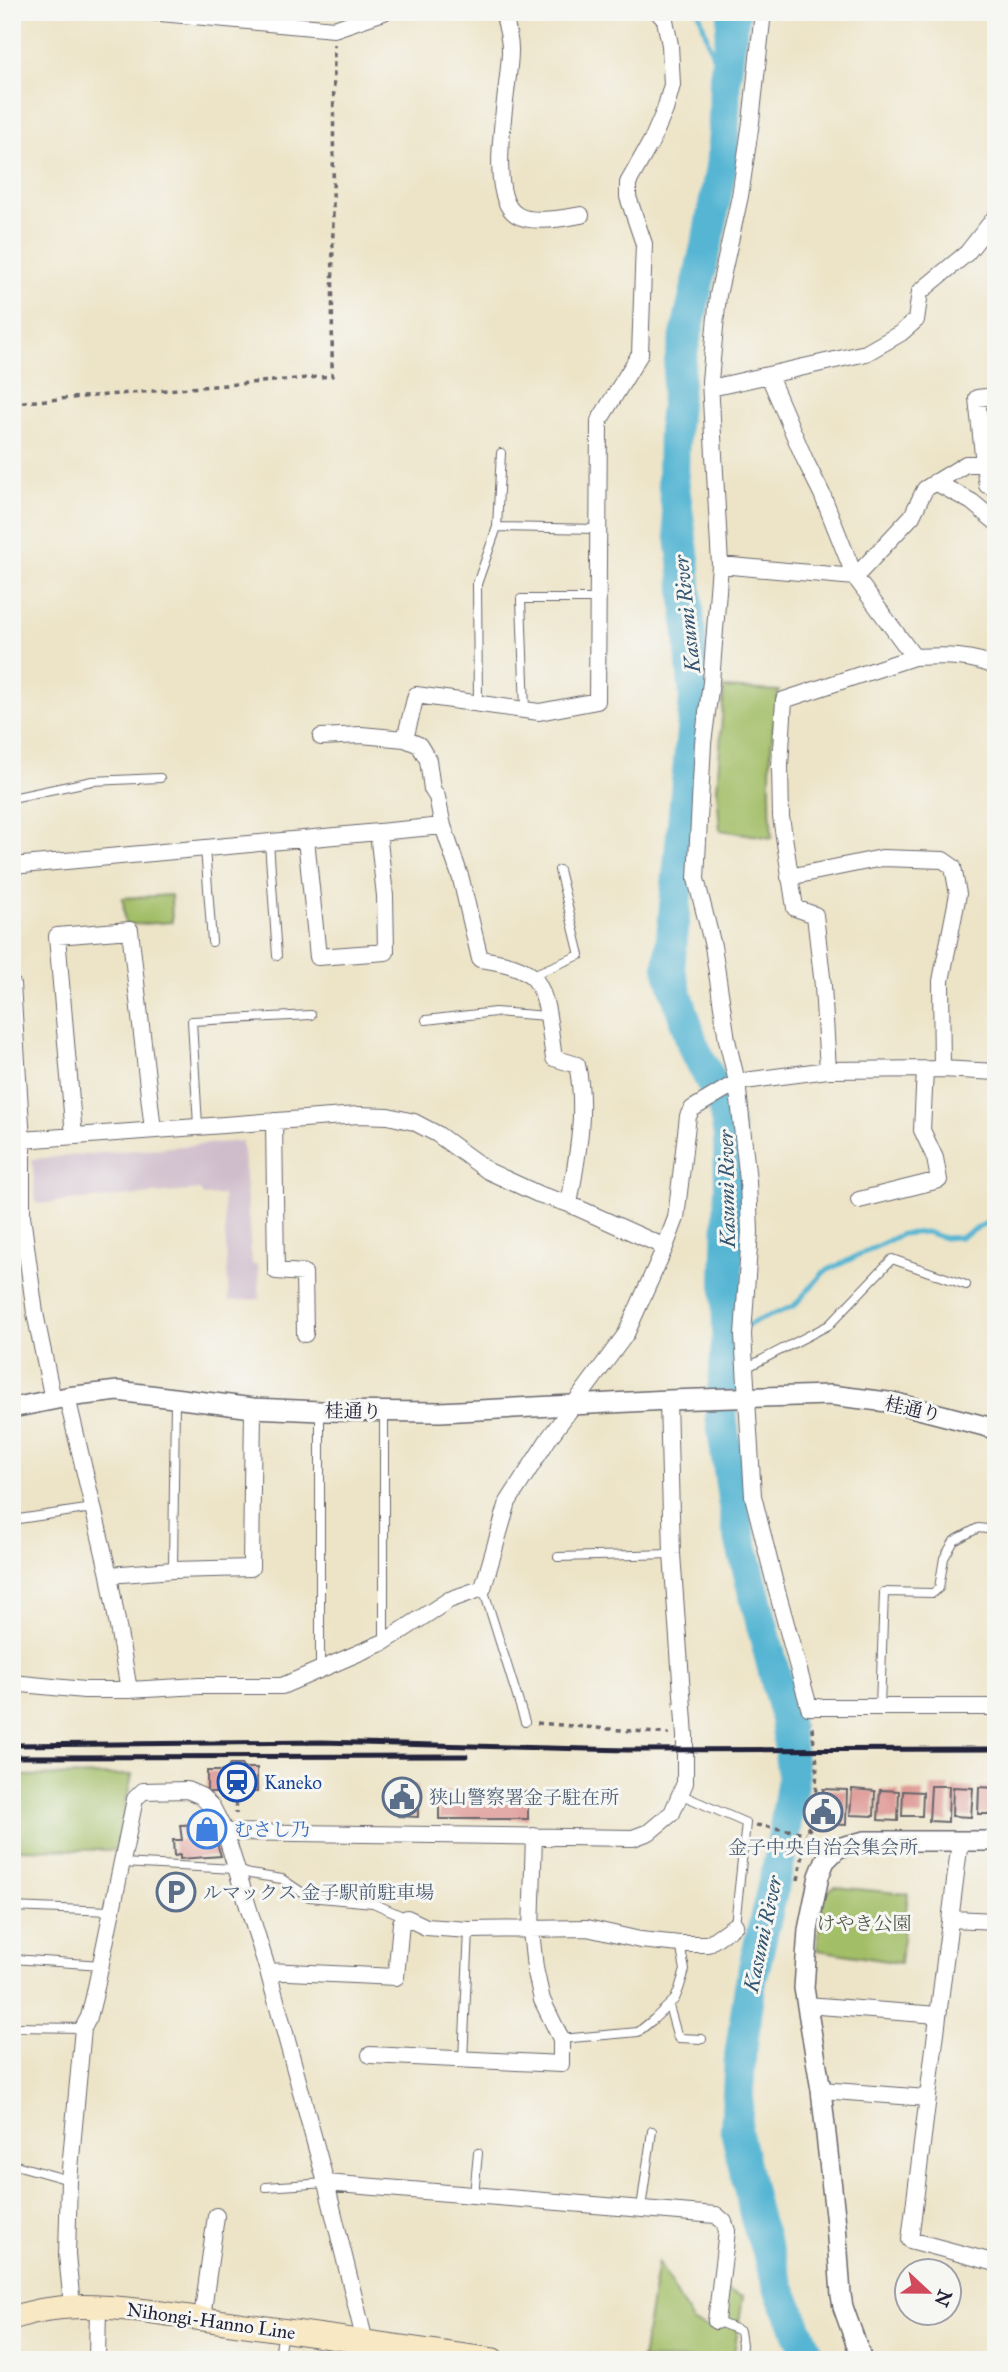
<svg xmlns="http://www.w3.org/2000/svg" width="1008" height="2372" viewBox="0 0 1008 2372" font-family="'IM FELL Great Primer','Noto Serif JP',serif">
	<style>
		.industrial { fill: #d0bdcc }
		.green { fill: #a2be66; stroke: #627050; stroke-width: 2 }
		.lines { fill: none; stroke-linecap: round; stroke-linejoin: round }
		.stream { stroke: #54b5d3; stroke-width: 5 }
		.river { stroke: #54b5d3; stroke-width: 32 }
		.building { fill: #db8d89 }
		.service-casing { stroke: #69666c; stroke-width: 10 }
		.minor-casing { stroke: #69666c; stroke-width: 18 }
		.tertiary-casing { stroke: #69666c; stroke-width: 22 }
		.secondary-casing { stroke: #69666c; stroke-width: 25 }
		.path { stroke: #69666c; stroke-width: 3.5; stroke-dasharray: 5 5; stroke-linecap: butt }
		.service { stroke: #fff; stroke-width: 8 }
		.minor { stroke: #fff; stroke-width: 16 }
		.tertiary { stroke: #fff; stroke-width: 19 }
		.secondary { stroke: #f8e8c3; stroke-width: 23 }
		.rail { stroke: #22223b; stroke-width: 5 }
		.labels { text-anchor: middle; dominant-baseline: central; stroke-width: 6; stroke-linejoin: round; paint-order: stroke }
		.street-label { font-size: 19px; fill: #22223b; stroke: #f6f6f2 }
		.transit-label { font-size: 19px; fill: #164399; stroke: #f6f6f2; text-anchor: start }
		.service-label { font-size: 19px; fill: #4e5e75; stroke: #f6f6f2; text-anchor: start }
		.shop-label { font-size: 19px; fill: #366cbe; stroke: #f6f6f2; text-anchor: start }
		.park-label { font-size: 19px; fill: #4f594a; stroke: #f6f6f2 }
		.water-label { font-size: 21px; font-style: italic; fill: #345570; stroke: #f6f6f2 }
	</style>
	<rect width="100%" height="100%" fill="#f6f6f2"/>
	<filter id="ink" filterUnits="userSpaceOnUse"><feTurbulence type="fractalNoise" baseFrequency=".0143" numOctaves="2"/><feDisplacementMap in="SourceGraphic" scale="14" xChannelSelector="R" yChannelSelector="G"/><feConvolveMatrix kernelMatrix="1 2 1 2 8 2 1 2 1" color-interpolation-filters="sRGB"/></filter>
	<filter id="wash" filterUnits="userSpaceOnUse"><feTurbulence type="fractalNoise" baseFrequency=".00686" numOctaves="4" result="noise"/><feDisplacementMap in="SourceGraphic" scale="28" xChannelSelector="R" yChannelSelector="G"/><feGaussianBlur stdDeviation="1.57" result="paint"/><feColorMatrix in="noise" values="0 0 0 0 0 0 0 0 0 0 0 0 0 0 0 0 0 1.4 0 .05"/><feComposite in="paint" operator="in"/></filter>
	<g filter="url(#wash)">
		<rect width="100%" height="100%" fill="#ede4c7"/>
		<path class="industrial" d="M 242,1141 L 252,1264 L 258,1265 L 260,1299 L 229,1301 L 223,1195 L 203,1196 L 200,1190 L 36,1204 L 32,1159 Z"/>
		<path class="green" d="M 724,688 L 779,691 C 769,740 768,789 772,838 L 720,830 L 717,790 Z
			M 171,895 L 172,922 L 125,925 L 123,898 Z
			M 132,1775 L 116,1850 L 12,1849 L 12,1776 Z
			M 835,1887 L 908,1894 L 900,1963 L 817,1950 L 823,1894 Z
			M 658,2262 L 693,2323 L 717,2331 L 724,2290 L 743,2297 L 733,2360 L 642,2359 Z"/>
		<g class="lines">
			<path class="stream" d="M 699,12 L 715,63 L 725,78
				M 728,1333 L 794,1306 L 824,1272 L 902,1234 L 926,1232 L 944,1238 L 961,1237 L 996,1218"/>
			<path class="river" d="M 734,12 L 725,78 L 723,156 L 709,233 L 680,362 L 674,425 L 673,480 L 684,560 L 695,700 L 669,968 L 693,1046 L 723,1104 L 729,1135 L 730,1187 L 727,1280 L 728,1333 L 721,1416 L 737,1526 L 786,1719 L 793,1778 L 781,1853 L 751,1980 L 740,2057 L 736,2130 L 756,2218 L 780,2290 L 811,2360"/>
		</g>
		<g id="blocks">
			<path class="building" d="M 229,1765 L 242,1765 L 242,1768 L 257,1768 L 257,1792 L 207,1792 L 207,1771 L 229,1771 Z
				M 398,1784 L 418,1785 L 418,1817 L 398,1816 Z
				M 931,1786 L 949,1786 L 948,1822 L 929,1821 Z
				M 953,1787 L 973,1788 L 971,1817 L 952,1816 Z
				M 979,1787 L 996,1788 L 996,1814 L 978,1814 Z
				M 823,1789 L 847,1790 L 846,1825 L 822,1824 Z
				M 852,1789 L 875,1791 L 874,1816 L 850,1815 Z
				M 880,1790 L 899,1791 L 898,1821 L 878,1820 Z
				M 903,1791 L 923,1792 L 922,1816 L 902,1816 Z
				M 439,1792 L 528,1792 L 528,1819 L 439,1819 Z
				M 211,1824 L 221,1856 L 180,1859 L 180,1855 L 174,1856 L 173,1840 L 182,1840 L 180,1825 Z"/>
		</g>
	</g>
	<g filter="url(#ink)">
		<use href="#blocks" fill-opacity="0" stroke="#69666c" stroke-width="2"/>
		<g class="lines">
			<defs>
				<path id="service" d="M 501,453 L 497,527 L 597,529
					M 478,703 L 477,584 L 497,527
					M 525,710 L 521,599 L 596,599
					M 12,798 L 92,781 L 160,778
					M 269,842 L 277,956
					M 205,848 L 212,942
					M 530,976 L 580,955 L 559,870
					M 426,1020 L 495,1012 L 547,1016
					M 198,1126 L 192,1021 L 311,1015
					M 744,1369 L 829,1325 L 892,1259 L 966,1285
					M 384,1411 L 384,1642
					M 12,1520 L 93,1508
					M 558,1557 L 672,1554
					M 173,1570 L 175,1398
					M 483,1588 L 525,1722
					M 320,1671 L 320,1411
					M 880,1707 L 884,1592 L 933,1593 L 939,1588 L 944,1558 L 954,1541 L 978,1528 L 996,1530
					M 682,1795 L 746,1823 L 735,1925
					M 122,1863 L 235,1869 L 250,1874 L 282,1879 L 309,1897 L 373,1903 L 407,1918
					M 12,1907 L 110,1911
					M 12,1959 L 102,1965
					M 669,2006 L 678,2038 L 702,2039
					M 12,2027 L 83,2028
					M 561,2039 L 638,2032 L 654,2019 L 675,1999 L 679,1989 L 685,1970 L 680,1944
					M 463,2060 L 469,1930
					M 12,2164 L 69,2180
					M 266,2187 L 326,2183
					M 474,2195 L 478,2153
					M 641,2208 L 652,2131
					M 716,2321 L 740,2331 L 742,2345 L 740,2360
					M 278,2360 L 283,2333"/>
				<path id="minor" d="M 150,12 L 334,29 L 384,12
					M 503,12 C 506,24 510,37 510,49 C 511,84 483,195 517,215 C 531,224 566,218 581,215
					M 763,12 L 751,122 L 740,196 L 718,295 L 710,381 L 720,565 L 711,682 L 703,743 L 696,879 L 713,946 L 727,1040 L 737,1082 L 748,1181 L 750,1232 L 743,1335 L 753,1496 L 775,1584 L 809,1707 L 996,1707
					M 711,388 L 866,353 L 901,333 L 916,320 L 920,292 L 967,253 L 996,216
					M 984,464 L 977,398 L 996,396
					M 935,482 L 972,502 L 996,522
					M 996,488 L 987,485 L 984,464 L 966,464 L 925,489 L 912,516 L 855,577 L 914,657 C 942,656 970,654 996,667
					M 720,565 L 855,577 L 822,494 L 805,460 L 769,376
					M 321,737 L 361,735 L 405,739
					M 306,839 L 318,957 L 386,952 L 385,896 L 378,832
					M 12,866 L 443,826
					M 789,877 L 882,858 L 943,860 L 953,867 L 958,894 L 941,981 L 942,1069
					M 12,984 L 22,1140 L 22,1216 L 35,1313 L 53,1400
					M 828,1070 L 823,986 L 815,915 L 795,908 L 781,817 L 780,766 L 784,700 L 914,657
					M 274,1121 L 276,1271 L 304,1273 L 305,1334
					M 74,1136 L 57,936 L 130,930 L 153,1130
					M 12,1138 L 22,1140 L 358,1115 L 388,1116 L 414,1122 L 437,1134 L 488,1171 L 538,1194 L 569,1204 L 665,1247
					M 859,1200 L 939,1180 L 935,1158 L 922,1130 L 925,1070
					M 569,1204 C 577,1159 587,1110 577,1065 L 554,1058 C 550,1036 549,999 536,981 C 525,965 497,962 480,959 L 461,879 L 443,826 L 437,797 L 432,789 L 428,760 L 419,745 L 405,739 L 416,695 L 539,712 L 597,701 L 599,421 L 640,354 L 644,244 L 628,197 L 628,183 L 652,140 L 665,110 L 672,85 L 670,45 L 665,20 L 658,12
					M 67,1397 L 109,1575 L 129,1690
					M 109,1575 L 173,1570 L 251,1568 L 253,1408
					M 12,1683 L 84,1690 L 129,1690 L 199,1686 L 282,1686 L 384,1642 L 449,1600 L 483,1588 L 508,1502 L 549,1438 L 626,1334 L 665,1247 L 676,1218 L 688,1116 L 692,1109 L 737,1082 L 828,1070 L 942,1069 L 996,1072
					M 225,1832 L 633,1838 L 649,1832 L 672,1813 L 685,1783 L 685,1736 L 672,1554 L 668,1400
					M 960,1841 L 910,2240 L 996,2263
					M 952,1919 L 996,1921
					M 268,1971 L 396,1977 L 401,1923 L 407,1918 L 426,1927 L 469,1930 L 587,1928 L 640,1940 L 680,1944 L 708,1944 L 735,1925
					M 806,2005 L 938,2015
					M 370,2055 L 561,2064 L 561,2039 L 542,2000 L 535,1968 L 531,1931 L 534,1836
					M 821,2090 L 927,2098
					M 326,2183 L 716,2215 L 724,2222 L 727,2231 L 716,2321
					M 72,2305 L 67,2255 L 69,2180 L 83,2028 L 89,2017 L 94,1997 L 135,1799 L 143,1791 L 187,1790 L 201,1796 L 212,1807 L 225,1832 L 268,1971 L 326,2183 L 365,2342
					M 202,2318 L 216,2216
					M 97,2360 L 98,2306"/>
				<path id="tertiary" d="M 12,1408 L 67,1397 L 118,1391 L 253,1408 L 320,1411 L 440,1412 L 668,1400 L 830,1395 L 896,1403 L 996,1429
					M 862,2360 L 843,2307 L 841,2295 L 836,2224 L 821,2090 L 804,1988 L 808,1930 L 819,1876 L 825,1861 L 838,1848 L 865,1841 L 996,1841"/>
				<path id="secondary" d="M 12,2318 C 59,2302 99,2306 147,2311 L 493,2360"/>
			</defs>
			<use href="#service" class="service-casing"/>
			<use href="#minor" class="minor-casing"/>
			<use href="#tertiary" class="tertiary-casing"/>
			<use href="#secondary" class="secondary-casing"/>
			<path class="path" d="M 12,403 L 332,376 L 334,44
				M 537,1723 L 669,1734
				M 235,1792 L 236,1814
				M 756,1825 L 806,1833
				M 807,1827 L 820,1841
				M 798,1880 L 816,1789 L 817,1763 L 811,1722"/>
			<use href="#service" class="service"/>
			<use href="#minor" class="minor"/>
			<use href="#tertiary" class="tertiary"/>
			<use href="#secondary" class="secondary"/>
			<path class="rail" d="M 12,1745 L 322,1742 L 627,1750 L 996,1749
				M 12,1757 L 466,1756"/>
		</g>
	</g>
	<defs>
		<symbol id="station-ring" viewBox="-11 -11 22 22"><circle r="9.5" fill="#f6f6f2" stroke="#1a4fb4" stroke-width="1.5"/><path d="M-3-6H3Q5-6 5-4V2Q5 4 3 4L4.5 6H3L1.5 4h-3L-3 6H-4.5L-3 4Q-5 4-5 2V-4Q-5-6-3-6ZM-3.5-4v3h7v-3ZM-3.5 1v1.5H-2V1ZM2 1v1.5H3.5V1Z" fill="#1a4fb4"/></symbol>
		<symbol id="civic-ring" viewBox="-11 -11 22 22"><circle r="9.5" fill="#f6f6f2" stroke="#5c6f8a" stroke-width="1.5"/><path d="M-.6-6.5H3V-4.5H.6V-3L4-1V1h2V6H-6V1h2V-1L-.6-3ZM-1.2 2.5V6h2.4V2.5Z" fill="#5c6f8a"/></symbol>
		<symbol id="shop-ring" viewBox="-11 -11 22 22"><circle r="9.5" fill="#f6f6f2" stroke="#3f7fe0" stroke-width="1.5"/><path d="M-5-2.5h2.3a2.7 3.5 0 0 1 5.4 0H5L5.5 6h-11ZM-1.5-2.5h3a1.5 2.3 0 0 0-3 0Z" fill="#3f7fe0"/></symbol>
		<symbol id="parking-ring" viewBox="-11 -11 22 22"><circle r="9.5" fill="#f6f6f2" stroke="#5c6f8a" stroke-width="1.5"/><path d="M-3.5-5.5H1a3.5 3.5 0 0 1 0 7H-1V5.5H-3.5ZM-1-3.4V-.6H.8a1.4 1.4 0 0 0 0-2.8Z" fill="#5c6f8a"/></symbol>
	</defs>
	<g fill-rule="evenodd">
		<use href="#station-ring" x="215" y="1760" width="44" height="44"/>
		<use href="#civic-ring" x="380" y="1775" width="44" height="44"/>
		<use href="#civic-ring" x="801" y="1790" width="44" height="44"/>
		<use href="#shop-ring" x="185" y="1807" width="44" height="44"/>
		<use href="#parking-ring" x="154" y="1870" width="44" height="44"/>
	</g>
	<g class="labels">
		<g class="street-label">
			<text transform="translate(913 1409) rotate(13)">桂通り</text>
			<text transform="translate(353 1411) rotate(1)">桂通り</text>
			<text transform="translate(211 2321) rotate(8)">Nihongi-Hanno Line</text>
		</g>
		<g class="transit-label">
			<text x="264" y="1782">Kaneko</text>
		</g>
		<g class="service-label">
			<text x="429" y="1797">狭山警察署金子駐在所</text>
			<text x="823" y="1847" text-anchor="middle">金子中央自治会集会所</text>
			<text x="203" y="1892">ルマックス 金子駅前駐車場</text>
		</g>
		<g class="shop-label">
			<text x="234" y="1829">むさし乃</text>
		</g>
		<g class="park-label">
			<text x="864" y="1923">けやき公園</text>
		</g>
		<g class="water-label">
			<text transform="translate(687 614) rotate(-96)">Kasumi River</text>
			<text transform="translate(727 1189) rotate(-91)">Kasumi River</text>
			<text transform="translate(763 1934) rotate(-78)">Kasumi River</text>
		</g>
	</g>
	<rect width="1008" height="2372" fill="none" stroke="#f6f6f2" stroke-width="42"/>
	<g transform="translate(928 2292) rotate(112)"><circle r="33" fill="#f6f6f2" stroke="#a1a1a9" stroke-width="2"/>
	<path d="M0-5L12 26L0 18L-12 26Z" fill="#d1495b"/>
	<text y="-10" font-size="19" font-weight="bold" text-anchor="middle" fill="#22223b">N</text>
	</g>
</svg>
